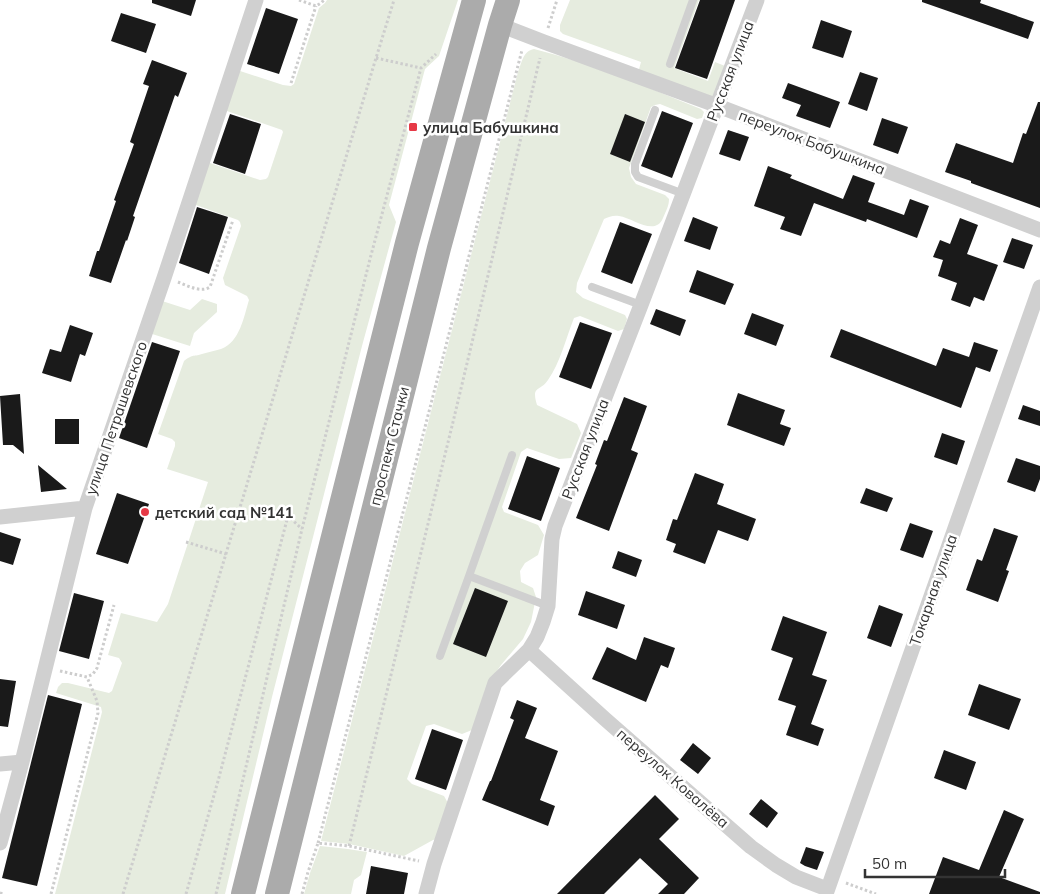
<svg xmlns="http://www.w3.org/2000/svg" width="1040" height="894" viewBox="0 0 1040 894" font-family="Mulish,sans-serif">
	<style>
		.green { fill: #e6ecdf }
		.building { fill: #1a1a1a }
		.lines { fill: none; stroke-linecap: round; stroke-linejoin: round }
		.path { stroke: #cdcdcd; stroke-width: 3; stroke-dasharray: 2.5 2.5; stroke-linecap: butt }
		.service { stroke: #d0d0d0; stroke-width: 8 }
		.minor { stroke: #d0d0d0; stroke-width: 15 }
		.primary { stroke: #ababab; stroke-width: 24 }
		.poi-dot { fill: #e63946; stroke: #fff; stroke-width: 2 }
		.labels { text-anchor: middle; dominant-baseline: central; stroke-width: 5; stroke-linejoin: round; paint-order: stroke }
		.street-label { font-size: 15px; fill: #333; stroke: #fff }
		.poi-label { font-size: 15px; font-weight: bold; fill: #333; stroke: #fff; text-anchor: start }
	</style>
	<rect width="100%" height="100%" fill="#fff"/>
	<path class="green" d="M 327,0 L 458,0 L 439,56 L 425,69 L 389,205 L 396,222 L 362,346 L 272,697 L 225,894 L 55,894 L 102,712 L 101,707 L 56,693 L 58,687 L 62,683 L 68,683 L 109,693 L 112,691 L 122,663 L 119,658 L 108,655 L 121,613 L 157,622 L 168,604 L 208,482 L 167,469 L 175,446 L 175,442 L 172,439 L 158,434 L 184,361 C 193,354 192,357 202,354 C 208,352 215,351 221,349 C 240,342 244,316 249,300 L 247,296 L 225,285 L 223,278 L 241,226 L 240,222 L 238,220 L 193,204 L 207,162 L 260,180 L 266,179 L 268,177 L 283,132 L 282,130 L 224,110 L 237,70 L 283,85 L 291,86 L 294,84 L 319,8 L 325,3 Z
		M 570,0 L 699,0 L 674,68 L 708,81 L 715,62 L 725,66 L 714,98 L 638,73 L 641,62 L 563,34 L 560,31 L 560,25 Z
		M 534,49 C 591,63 646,87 701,109 L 704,112 L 702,118 L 697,119 L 660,104 L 655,105 L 651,107 L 629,168 L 631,177 L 636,184 L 665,195 L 669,199 C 669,206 666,211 663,218 C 655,237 633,218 619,216 C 613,215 609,217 604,219 L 577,283 L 576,292 L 583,298 L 625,315 L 627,319 L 624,329 L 618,331 L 580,316 L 574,318 C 566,338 560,363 548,380 C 540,392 531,385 537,405 L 577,424 L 581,433 L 571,458 L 559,459 L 527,448 L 521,452 L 502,507 L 504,512 L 538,525 L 544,535 L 538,555 L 525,563 L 520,571 L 521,582 L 533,588 L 536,597 L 531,622 L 523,639 L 501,665 L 490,681 L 472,730 L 462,734 L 434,724 L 426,726 L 407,779 L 412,784 L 444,796 L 449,805 L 437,839 L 433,840 L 404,856 L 349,844 L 321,841 L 518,72 C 522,62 523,51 534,49 Z
		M 202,299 L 217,304 L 217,312 L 194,333 L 190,346 L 149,333 L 159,300 L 190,310 Z
		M 320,846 L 348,849 L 367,852 L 361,875 L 354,880 L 351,894 L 304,894 L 310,873 Z"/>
	<path class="building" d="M 152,0 L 196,0 L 191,16 L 152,3 Z
		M 700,0 L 735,0 L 707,79 L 675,68 Z
		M 922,0 L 981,0 L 980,3 L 1034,22 L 1028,39 L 922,2 Z
		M 266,8 L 298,19 L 279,74 L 247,64 Z
		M 121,13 L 156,24 L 146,53 L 111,41 Z
		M 821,20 L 852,31 L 843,58 L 812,48 Z
		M 152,60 L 187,73 L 178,97 L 175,95 L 133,216 L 135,217 L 127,241 L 126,240 L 111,283 L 89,276 L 97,251 L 99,251 L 116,201 L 114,200 L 134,144 L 130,142 L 149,86 L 143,84 Z
		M 860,72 L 878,78 L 867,111 L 848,104 Z
		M 788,83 L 840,102 L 830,128 L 796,116 L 801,105 L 782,98 Z
		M 1038,102 L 1040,102 L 1040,208 L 971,183 L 971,181 L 945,172 L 956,143 L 1013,163 L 1023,133 L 1026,134 Z
		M 662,111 L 693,123 L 672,178 L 641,166 Z
		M 230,114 L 261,124 L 245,174 L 213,163 Z
		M 625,114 L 645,122 L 630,162 L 610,154 Z
		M 882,118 L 908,127 L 898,154 L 873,145 Z
		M 728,130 L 749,137 L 740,161 L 719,154 Z
		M 768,166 L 792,175 L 790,178 L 843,199 L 853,175 L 875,183 L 868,202 L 904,215 L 910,199 L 929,206 L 917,238 L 867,219 L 866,222 L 814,203 L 801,236 L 780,229 L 785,217 L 754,206 Z
		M 197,207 L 228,217 L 209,274 L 179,263 Z
		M 693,217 L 718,227 L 710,250 L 684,241 Z
		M 960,218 L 978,225 L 967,254 L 998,265 L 984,301 L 974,297 L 970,307 L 951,300 L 957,283 L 938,276 L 943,260 L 933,257 L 940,240 L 950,244 Z
		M 620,222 L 652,234 L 632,284 L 601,272 Z
		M 1012,238 L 1033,245 L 1024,269 L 1003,262 Z
		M 697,270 L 734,284 L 725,305 L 689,292 Z
		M 656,309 L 686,320 L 680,336 L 650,324 Z
		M 752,313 L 784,325 L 776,346 L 744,334 Z
		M 580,322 L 612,333 L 591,389 L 559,377 Z
		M 70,325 L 93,333 L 85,356 L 80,354 L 71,382 L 42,373 L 50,349 L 61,352 Z
		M 841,329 L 936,366 L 943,348 L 969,357 L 974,342 L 998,350 L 990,372 L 976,367 L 961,408 L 830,357 Z
		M 152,342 L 180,351 L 147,448 L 119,438 Z
		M 738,393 L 785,410 L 780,424 L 791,428 L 784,446 L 727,425 Z
		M 20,394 L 24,454 L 13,445 L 3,445 L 0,396 Z
		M 624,397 L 647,406 L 631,450 L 638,453 L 609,531 L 576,518 L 597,465 L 595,464 L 604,440 L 607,441 Z
		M 1023,405 L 1040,411 L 1040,426 L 1018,419 Z
		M 55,419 L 79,419 L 79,444 L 55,444 Z
		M 942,433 L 965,441 L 957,465 L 934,457 Z
		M 527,456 L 560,468 L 541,521 L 508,509 Z
		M 1016,458 L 1040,466 L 1040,479 L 1035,492 L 1007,482 Z
		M 38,465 L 67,489 L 41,492 Z
		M 695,473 L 724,484 L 717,504 L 756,519 L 748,541 L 718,530 L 705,564 L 673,552 L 676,544 L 666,540 L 673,519 L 677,520 Z
		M 866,488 L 893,498 L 887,512 L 860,503 Z
		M 117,493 L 149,504 L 128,564 L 96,554 Z
		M 910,523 L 933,531 L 923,558 L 900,550 Z
		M 994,528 L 1018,536 L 1006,570 L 1009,571 L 998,602 L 966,590 L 977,559 L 982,561 Z
		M 0,532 L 21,539 L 13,565 L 0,561 Z
		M 618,551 L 642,560 L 636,577 L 612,568 Z
		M 475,588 L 508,601 L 486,657 L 453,644 Z
		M 586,591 L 625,605 L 617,629 L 578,615 Z
		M 74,593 L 104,601 L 89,659 L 59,651 Z
		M 879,605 L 903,614 L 891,647 L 867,638 Z
		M 783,616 L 827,632 L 812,675 L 827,680 L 811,724 L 824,729 L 818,746 L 786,735 L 796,706 L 778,700 L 793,658 L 771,650 Z
		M 644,637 L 675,648 L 668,668 L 661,665 L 646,702 L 592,679 L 607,647 L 636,660 Z
		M 0,679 L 16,681 L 8,727 L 0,726 Z
		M 979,684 L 1021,699 L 1009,730 L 968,715 Z
		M 48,695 L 82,704 L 37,886 L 2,878 Z
		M 517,700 L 537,708 L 525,738 L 558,751 L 540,800 L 555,806 L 548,826 L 482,800 L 490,781 L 491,781 L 514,720 L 510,718 Z
		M 432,729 L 463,740 L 446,790 L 415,779 Z
		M 693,743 L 711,758 L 698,774 L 680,760 Z
		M 944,750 L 976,762 L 966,790 L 934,778 Z
		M 655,795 L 679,819 L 659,839 L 699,878 L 684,894 L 658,894 L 668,884 L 640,858 L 604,894 L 557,894 Z
		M 761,799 L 778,813 L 767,828 L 749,814 Z
		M 1004,810 L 1024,819 L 999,877 L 1040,892 L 1040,894 L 929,894 L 943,857 L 979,870 Z
		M 806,847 L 824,852 L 817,870 L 805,866 L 800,863 Z
		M 371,866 L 408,873 L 404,894 L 366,894 Z"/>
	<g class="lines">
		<path class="path" d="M 299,0 L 316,6 L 321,3 L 324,0
			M 548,28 L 557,0
			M 376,58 L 421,68
			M 291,83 L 316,6
			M 178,282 C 188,286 201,293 210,287 L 233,220
			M 186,542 L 226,554
			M 60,671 L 87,677 L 93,674 L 97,668 L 114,605
			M 318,843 L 522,50
			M 349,846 L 453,422 L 540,58
			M 846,883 L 876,894
			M 0,893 L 4,894
			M 51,894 L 98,713 L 97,701 L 87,677
			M 123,894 L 376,58 L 394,0
			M 186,894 L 218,781 L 288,516 L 302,529
			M 216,894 L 302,529 L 370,259 L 421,68 L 436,54
			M 302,894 L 308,872 L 318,843 L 349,846 L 419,861"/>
		<path class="service" d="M 670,64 L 693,0
			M 655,110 L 635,164 L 635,172 L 638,177 L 684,194
			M 592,287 L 641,305
			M 469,576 L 512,455
			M 440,656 L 469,576 L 548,606"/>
		<path class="minor" d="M 500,25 L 544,42 L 718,106 L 1040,230
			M 0,517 L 85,508
			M 529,650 L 605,719 L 751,847 L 776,865 L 796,877 L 827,889
			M 0,764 L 22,762
			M 0,843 L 22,762 L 85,508 L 164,278 L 256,0
			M 426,894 L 434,864 L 495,683 L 529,650 L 537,637 L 543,622 L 548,606 L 552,539 L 555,526 L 641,305 L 757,0
			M 826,894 L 1040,287"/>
		<path class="primary" d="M 243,894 L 407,243 L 474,0
			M 277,894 L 439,248 L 500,25 L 508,0"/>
	</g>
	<g class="poi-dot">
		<rect x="408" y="122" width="10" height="10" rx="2.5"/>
		<circle cx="145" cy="512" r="5"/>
	</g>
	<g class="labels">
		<g class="street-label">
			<text transform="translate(730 71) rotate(-69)">Русская улица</text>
			<text transform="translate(812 142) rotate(21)">переулок Бабушкина</text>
			<text transform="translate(116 418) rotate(-71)">улица Петрашевского</text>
			<text transform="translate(389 446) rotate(-76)">проспект Стачки</text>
			<text transform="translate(585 449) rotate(-69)">Русская улица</text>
			<text transform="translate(933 590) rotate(-71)">Токарная улица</text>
			<text transform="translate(673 778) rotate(41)">переулок Ковалёва</text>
		</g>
		<g class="poi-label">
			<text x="423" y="127">улица Бабушкина</text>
			<text x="155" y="512">детский сад №141</text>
		</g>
	</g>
	<path d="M865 869v8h140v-8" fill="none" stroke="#333333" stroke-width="2.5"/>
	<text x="872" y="869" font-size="15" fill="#333333" stroke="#ffffff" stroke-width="4" paint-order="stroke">50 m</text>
</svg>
